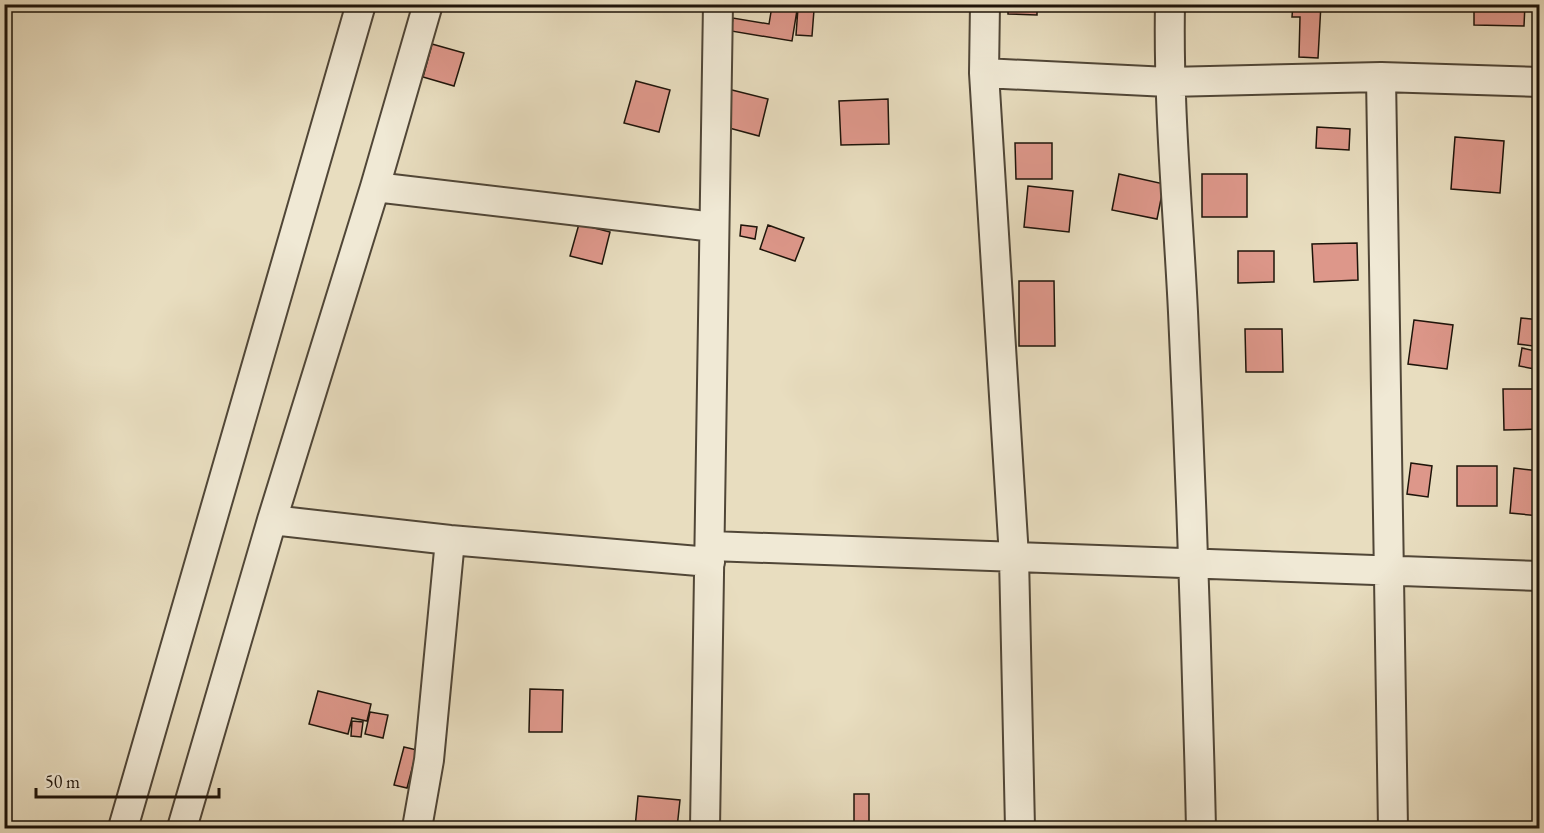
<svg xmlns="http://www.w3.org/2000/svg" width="1544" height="833" viewBox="0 0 1544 833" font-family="'EB Garamond',serif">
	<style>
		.building { fill: #dd978a; stroke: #1e140a; stroke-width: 1.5 }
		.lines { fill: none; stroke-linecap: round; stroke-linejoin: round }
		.minor-casing { stroke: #504637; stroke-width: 32 }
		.minor { stroke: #f0e9d5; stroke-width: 28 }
	</style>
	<rect width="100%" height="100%" fill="#e8ddbf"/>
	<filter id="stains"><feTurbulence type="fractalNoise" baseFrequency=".00333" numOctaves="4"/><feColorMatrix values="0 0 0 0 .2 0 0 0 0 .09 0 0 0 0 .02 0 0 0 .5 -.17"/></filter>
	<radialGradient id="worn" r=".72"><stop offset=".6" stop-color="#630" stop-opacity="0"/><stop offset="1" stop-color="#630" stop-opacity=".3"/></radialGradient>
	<path class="building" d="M 1008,4 L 1037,4 L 1037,15 L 1008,14 Z
		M 1293,4 L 1321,4 L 1318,58 L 1299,57 L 1300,17 L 1292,17 Z
		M 1474,4 L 1525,4 L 1524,26 L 1474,25 Z
		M 772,6 L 797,10 L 792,41 L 731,31 L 733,18 L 769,24 Z
		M 798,8 L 814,10 L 812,36 L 796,35 Z
		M 432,44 L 464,53 L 454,86 L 423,77 Z
		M 636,81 L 670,90 L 659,132 L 624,123 Z
		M 728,89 L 768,99 L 759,136 L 718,125 Z
		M 888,99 L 889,144 L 841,145 L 839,101 Z
		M 1317,127 L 1350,129 L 1349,150 L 1316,148 Z
		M 1455,137 L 1504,141 L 1500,193 L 1451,189 Z
		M 1015,143 L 1052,143 L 1052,179 L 1016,179 Z
		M 1119,174 L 1164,184 L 1157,219 L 1112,210 Z
		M 1202,174 L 1247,174 L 1247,217 L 1202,217 Z
		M 1028,186 L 1073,191 L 1069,232 L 1024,227 Z
		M 579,224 L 610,232 L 602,264 L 570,256 Z
		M 741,225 L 757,227 L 755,239 L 740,236 Z
		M 768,225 L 804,238 L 795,261 L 760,249 Z
		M 1357,243 L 1358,280 L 1314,282 L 1312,244 Z
		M 1238,251 L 1274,251 L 1274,282 L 1238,283 Z
		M 1019,281 L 1054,281 L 1055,346 L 1019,346 Z
		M 1521,318 L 1540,320 L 1540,347 L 1518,344 Z
		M 1414,320 L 1453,325 L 1447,369 L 1408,364 Z
		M 1245,329 L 1282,329 L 1283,372 L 1246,372 Z
		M 1522,348 L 1540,352 L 1540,370 L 1519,366 Z
		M 1503,389 L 1540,389 L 1540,429 L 1504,430 Z
		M 1411,463 L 1432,466 L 1428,497 L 1407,494 Z
		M 1457,466 L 1497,466 L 1497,506 L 1457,506 Z
		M 1514,468 L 1540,471 L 1540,516 L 1510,513 Z
		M 530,689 L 563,690 L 562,732 L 529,732 Z
		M 318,691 L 371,704 L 367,721 L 352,718 L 348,734 L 309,724 Z
		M 370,712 L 388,715 L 383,738 L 365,734 Z
		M 352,721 L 363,722 L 361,737 L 351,736 Z
		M 404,747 L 417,750 L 407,788 L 394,785 Z
		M 854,794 L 869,794 L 869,822 L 854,822 Z
		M 638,796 L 680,800 L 677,828 L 635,828 Z
		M 990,823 L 991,828 L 963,828 L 963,826 Z"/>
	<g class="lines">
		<defs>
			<path id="minor" d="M 985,4 L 984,73 L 1014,557 L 1020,828
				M 1170,4 C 1168,108 1178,209 1183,312 C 1191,484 1197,656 1201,828
				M 984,73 L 1168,82 L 1381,77 L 1540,82
				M 1381,77 L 1393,828
				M 375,187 L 714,227
				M 272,520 L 450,540 L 710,562
				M 711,546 L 1540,576
				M 123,828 L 361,4
				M 182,828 L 272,520 L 375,187 L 428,4
				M 417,828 L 429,760 L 450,540
				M 705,828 L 718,4"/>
		</defs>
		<use href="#minor" class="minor-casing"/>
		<use href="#minor" class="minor"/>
	</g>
	<rect width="1544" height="833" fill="none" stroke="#e8ddbf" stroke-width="24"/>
	<rect x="6" y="6" width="1532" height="821" fill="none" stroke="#1e140a" stroke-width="3"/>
	<rect x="12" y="12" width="1520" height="809" fill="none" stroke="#1e140a" stroke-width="1.5"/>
	<path d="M36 788v9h183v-9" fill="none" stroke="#1e140a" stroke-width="3"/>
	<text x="45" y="788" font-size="18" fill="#1e140a" stroke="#f0e9d5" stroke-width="4.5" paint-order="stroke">50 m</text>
	<rect width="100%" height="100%" filter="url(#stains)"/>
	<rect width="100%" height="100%" fill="url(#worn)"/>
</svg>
